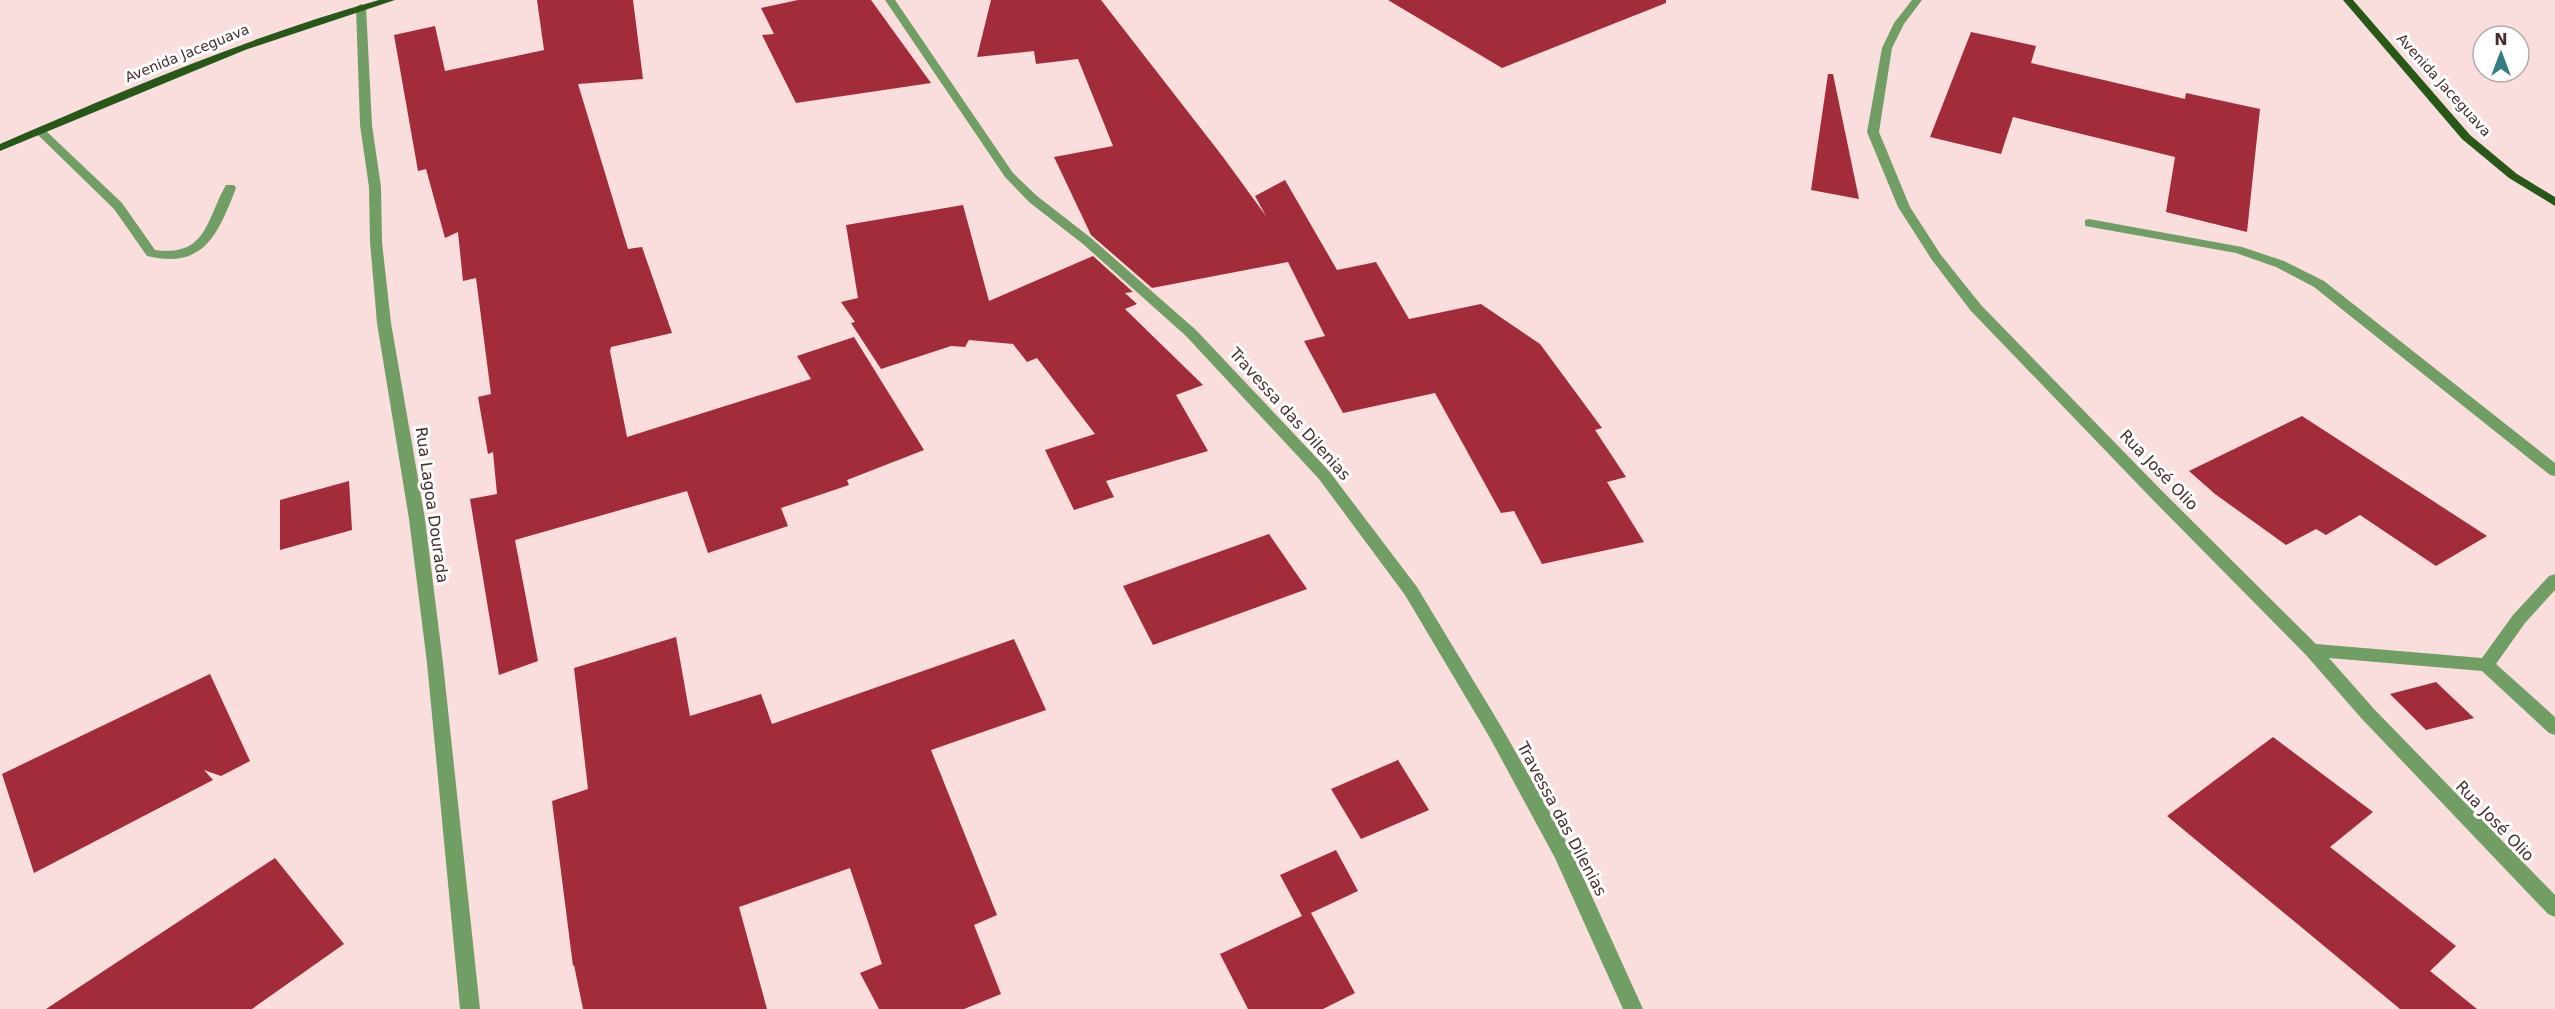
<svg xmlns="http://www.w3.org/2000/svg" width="2555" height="1009" viewBox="0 0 2555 1009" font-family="'DejaVu Sans',sans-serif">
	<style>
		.building { fill: #a22c39 }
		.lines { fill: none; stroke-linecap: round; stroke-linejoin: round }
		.minor { fill: #719e65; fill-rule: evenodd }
		.major { fill: #275817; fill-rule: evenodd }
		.labels { text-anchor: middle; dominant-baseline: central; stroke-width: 6; stroke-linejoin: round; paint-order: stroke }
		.far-street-label { font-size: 14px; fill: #482d2d; stroke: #fff }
		.street-label { font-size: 16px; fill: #482d2d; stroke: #fff }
	</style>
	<rect width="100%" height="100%" fill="#fadedd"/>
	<path class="building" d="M 537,0 L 633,0 L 643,79 L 578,84 L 628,249 L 642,247 L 672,333 L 611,347 L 610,351 L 627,437 L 811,379 L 797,356 L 854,337 L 924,450 L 847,480 L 849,485 L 781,508 L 788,526 L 708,553 L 687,491 L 515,540 L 538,661 L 499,675 L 470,499 L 497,494 L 493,452 L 488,454 L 478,397 L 491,394 L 476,278 L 463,281 L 458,232 L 445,238 L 426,169 L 418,171 L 394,35 L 435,26 L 445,71 L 544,50 Z
		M 798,0 L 871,0 L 931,83 L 796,103 L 762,35 L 774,34 L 761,8 Z
		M 991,0 L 1101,0 L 1223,157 L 1266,216 L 1255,196 L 1285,180 L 1337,270 L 1376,262 L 1409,319 L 1481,304 L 1540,344 L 1602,428 L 1595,430 L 1626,477 L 1607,482 L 1644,542 L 1542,564 L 1514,511 L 1501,513 L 1435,393 L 1343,413 L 1304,341 L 1325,336 L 1288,262 L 1152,288 L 1091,235 L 1054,157 L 1113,146 L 1078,59 L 1036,64 L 1034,51 L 977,57 Z
		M 1388,0 L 1666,0 L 1666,3 L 1502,68 Z
		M 1971,32 L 2036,46 L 2031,63 L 2185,99 L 2186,93 L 2260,109 L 2247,232 L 2166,212 L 2175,157 L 2013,117 L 2001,154 L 1930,137 Z
		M 1828,74 L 1833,74 L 1859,199 L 1811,190 Z
		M 963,205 L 989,301 L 1093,256 L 1133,292 L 1125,293 L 1137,304 L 1125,309 L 1203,385 L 1176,395 L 1208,451 L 1106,481 L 1114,497 L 1074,510 L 1045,450 L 1095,434 L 1037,358 L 1027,362 L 1013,344 L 969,340 L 965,347 L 951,346 L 881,369 L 851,323 L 855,322 L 841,302 L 858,298 L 846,225 Z
		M 2302,416 L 2487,536 L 2436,566 L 2360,515 L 2326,535 L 2316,529 L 2286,545 L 2215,494 L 2189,471 Z
		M 349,481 L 352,530 L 280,550 L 280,500 Z
		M 1269,534 L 1307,589 L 1153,645 L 1123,586 Z
		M 676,637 L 690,716 L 761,694 L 772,724 L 1014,639 L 1046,710 L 931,750 L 997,915 L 974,925 L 1001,994 L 964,1009 L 879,1009 L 860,973 L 882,964 L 850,868 L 739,907 L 767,1009 L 583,1009 L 574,965 L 573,966 L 552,801 L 588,789 L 574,668 Z
		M 210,674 L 250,761 L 221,776 L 204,770 L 213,780 L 34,873 L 2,774 Z
		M 2436,682 L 2474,718 L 2426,730 L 2390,694 Z
		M 2273,737 L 2373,812 L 2330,847 L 2456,946 L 2430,971 L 2477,1009 L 2400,1009 L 2167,816 Z
		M 1398,760 L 1429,810 L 1361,839 L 1331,789 Z
		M 1336,850 L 1358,891 L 1311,913 L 1355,993 L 1323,1009 L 1248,1009 L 1220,954 L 1302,916 L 1280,875 Z
		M 275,858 L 344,944 L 252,1009 L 46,1009 Z"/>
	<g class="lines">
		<path class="minor" d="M 885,0 L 895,0 L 1013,173 L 1037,196 L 1091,238 L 1196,330 L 1329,471 L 1417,587 L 1502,728 L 1569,846 L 1643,1009 L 1623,1009 L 1555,858 L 1490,738 L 1405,595 L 1319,479 L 1186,336 L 1083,244 L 1029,202 L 1005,177 Z
			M 1912,0 L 1922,0 L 1904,24 L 1892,48 L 1879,132 L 1910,207 L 1941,255 L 1981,305 L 2162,491 L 2316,644 L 2482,658 L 2513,615 L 2549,576 L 2555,574 L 2555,590 L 2525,623 L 2496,664 L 2555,717 L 2555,735 L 2549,733 L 2482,671 L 2329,658 L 2374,709 L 2555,895 L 2555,917 L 2548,914 L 2362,719 L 2306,655 L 2152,499 L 1971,311 L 1932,260 L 1898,207 L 1867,132 L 1882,48 L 1894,23 Z
			M 361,4 L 366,7 L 372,125 L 381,187 L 382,242 L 391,323 L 425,519 L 443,663 L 480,1009 L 460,1009 L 427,663 L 409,519 L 377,323 L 370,242 L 369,187 L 360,125 L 356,7 Z
			M 40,128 L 44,129 L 122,203 L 155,250 C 207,257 206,220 226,185 L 234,185 L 236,188 C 218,234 204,270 147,256 L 114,209 L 36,133 L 34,131 Z
			M 2089,219 L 2242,247 L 2284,261 L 2324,281 L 2555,463 L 2555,476 L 2550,475 L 2314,287 L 2276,267 L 2236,253 L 2085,226 L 2085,220 Z"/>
		<path class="major" d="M 379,0 L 395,0 L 245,50 L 0,151 L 0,144 C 124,90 248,37 379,0 Z
			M 2343,0 L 2353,0 L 2470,135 L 2517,174 L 2555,197 L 2555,206 L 2509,178 L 2462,139 Z"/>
	</g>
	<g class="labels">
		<g class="far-street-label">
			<text transform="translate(187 53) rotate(-22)">Avenida Jaceguava</text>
			<text transform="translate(2444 85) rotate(48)">Avenida Jaceguava</text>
		</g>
		<g class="street-label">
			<text transform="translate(1290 414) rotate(48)">Travessa das Dilenias</text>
			<text transform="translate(2159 470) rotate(46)">Rua José Olio</text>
			<text transform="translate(432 505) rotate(82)">Rua Lagoa Dourada</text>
			<text transform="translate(1562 819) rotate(62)">Travessa das Dilenias</text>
			<text transform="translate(2495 821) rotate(46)">Rua José Olio</text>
		</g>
	</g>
	<g transform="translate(2501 54)"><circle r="28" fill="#ffffff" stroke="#b6abab" stroke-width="1.5"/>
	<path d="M0-4.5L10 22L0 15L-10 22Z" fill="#347d80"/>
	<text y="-9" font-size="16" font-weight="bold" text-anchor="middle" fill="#482d2d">N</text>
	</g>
</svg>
